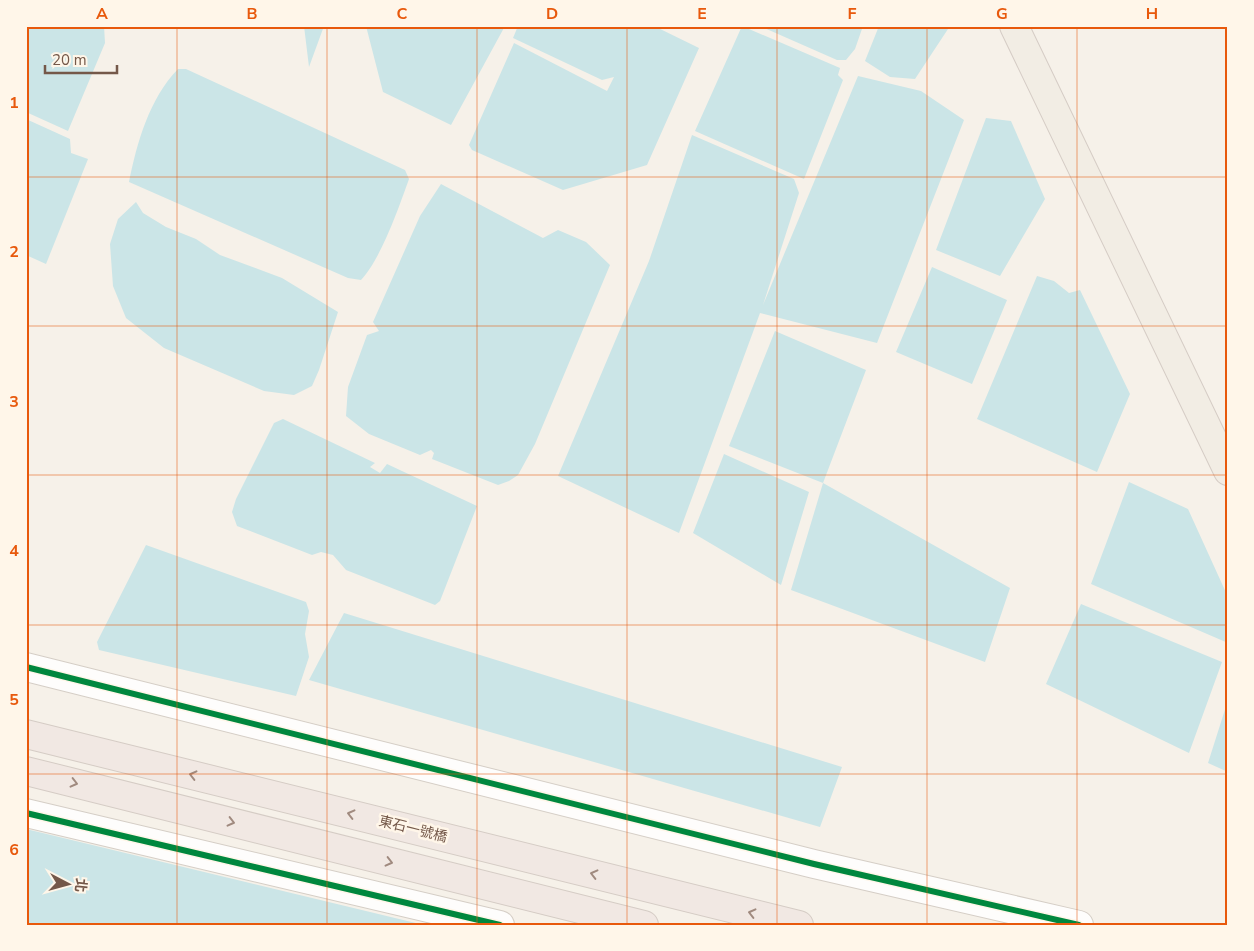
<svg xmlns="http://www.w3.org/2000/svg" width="1254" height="951" viewBox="0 0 1254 951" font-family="'Nunito Sans','Noto Sans TC',sans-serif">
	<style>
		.water { fill: #cbe5e7 }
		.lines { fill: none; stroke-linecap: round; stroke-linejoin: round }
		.minor-casing { stroke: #d5cec6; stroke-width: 30 }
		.major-casing { stroke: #d5ccc5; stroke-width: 30 }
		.highway-casing { stroke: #d5ccc5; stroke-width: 30 }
		.minor { stroke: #fefdfc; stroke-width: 28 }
		.major { stroke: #f2ede4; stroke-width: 28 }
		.highway { stroke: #f1e8e3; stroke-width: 28 }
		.cycleway-casing { stroke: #fff6e9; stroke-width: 9 }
		.cycleway { stroke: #00873e; stroke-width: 6 }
		.oneway { stroke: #a08a7f }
		.grid { fill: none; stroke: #e8590c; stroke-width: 1; stroke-opacity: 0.55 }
		.labels { text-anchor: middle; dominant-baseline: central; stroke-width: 5; stroke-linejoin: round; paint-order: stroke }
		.street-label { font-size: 14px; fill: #745849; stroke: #fff6e9 }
		.neatline { fill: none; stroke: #e8590c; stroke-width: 2 }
		.grid-label { font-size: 16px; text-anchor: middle; font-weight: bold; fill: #e8590c }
	</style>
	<rect width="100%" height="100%" fill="#f6f1e9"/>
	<path class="water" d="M 26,26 L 104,26 L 105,43 L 68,131 L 26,112 Z
		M 304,26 L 324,26 L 309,67 Z
		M 366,26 L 505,26 L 451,125 L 383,92 Z
		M 518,26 L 654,26 L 699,48 L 647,165 L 563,190 L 472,150 L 469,145 L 514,43 L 607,91 L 614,77 L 602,80 L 513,38 Z
		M 742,26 L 840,68 L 838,75 L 843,80 L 804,179 L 695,131 Z
		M 760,26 L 863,26 L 855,49 L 846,60 L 837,60 Z
		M 879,26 L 950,26 L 915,79 L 890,77 L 865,61 Z
		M 178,69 L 186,69 L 405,170 L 409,179 C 399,207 381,259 361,280 L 348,278 L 129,182 C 137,143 149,99 178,69 Z
		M 858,76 L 921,91 L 964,120 L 877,343 L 760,313 L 679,533 L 558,476 L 649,261 L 692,135 L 794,179 L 799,193 L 763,305 Z
		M 986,118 L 1011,121 L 1045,199 L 1000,276 L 936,250 Z
		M 26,119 L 70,139 L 71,153 L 88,159 L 46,264 L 26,255 Z
		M 441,184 L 543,238 L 558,230 L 586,242 L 610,265 L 535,444 L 518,475 L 509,481 L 498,485 L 432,459 L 434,453 L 431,450 L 420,455 L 369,434 L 346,416 L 348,387 L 367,335 L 379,331 L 373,322 L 420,216 Z
		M 136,202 L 143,213 L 166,227 L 196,239 L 220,255 L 282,278 L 338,312 L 319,370 L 312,386 L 294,395 L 264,391 L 164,348 L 126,318 L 113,286 L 110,244 L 118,219 Z
		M 932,267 L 1007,300 L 972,384 L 896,352 Z
		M 1037,276 L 1054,281 L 1069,293 L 1080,290 L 1130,394 L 1097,472 L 977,419 Z
		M 775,331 L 866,370 L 823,483 L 1010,588 L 985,662 L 791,590 L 823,483 L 729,446 Z
		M 283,419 L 375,463 L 370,467 L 380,473 L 387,464 L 477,506 L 440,601 L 435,605 L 346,570 L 333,555 L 321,552 L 312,555 L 237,526 L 232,512 L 236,499 L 274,423 Z
		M 724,454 L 809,492 L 781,585 L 693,533 Z
		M 1129,482 L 1188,509 L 1228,597 L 1228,643 L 1091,584 Z
		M 146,545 L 306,602 L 309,611 L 305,634 L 309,657 L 296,696 L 99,650 L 97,642 Z
		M 1081,604 L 1222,662 L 1189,753 L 1046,684 Z
		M 344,613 L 842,767 L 820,827 L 309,680 Z
		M 1228,700 L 1228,772 L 1208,763 Z
		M 26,829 L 424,925 L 26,925 Z"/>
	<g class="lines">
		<defs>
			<path id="minor" d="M 26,667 L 814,864 L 1079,925
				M 26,813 L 500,925"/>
			<path id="major" d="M 1014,26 L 1228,471"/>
			<path id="highway" d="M 26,734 L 799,925
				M 26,771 L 644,925"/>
		</defs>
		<use href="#minor" class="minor-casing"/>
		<use href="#major" class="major-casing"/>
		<use href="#highway" class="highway-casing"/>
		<use href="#minor" class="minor"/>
		<use href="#major" class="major"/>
		<use href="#highway" class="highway"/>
		<defs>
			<path id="cycleway" d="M 26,667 L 814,864 L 1079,925
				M 26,813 L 500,925"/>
		</defs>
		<use href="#cycleway" class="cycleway-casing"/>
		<use href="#cycleway" class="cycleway"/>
	</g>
	<defs><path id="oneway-chevron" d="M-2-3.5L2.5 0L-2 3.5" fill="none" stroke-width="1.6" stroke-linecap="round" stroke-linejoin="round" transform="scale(1.25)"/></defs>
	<g class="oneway">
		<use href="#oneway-chevron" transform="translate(193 775) rotate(-166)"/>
		<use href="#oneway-chevron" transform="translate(74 783) rotate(14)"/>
		<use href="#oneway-chevron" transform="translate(351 814) rotate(-166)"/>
		<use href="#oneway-chevron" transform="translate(231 822) rotate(14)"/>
		<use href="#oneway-chevron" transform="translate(389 862) rotate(14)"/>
		<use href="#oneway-chevron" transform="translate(594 874) rotate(-166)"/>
		<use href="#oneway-chevron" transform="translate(752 913) rotate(-166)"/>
	</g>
	<path class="grid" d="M 177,26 L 177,925M 327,26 L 327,925M 477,26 L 477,925M 627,26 L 627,925M 777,26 L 777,925M 927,26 L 927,925M 1077,26 L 1077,925M 26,177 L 1228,177M 26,326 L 1228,326M 26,475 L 1228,475M 26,625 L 1228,625M 26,774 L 1228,774"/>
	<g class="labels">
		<g class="street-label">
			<text transform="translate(413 829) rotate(14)">東石一號橋</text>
		</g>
	</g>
	<rect width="1254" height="951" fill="none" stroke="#fff6e9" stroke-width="55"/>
	<g transform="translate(68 884) rotate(96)" stroke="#fff6e9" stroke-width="4" paint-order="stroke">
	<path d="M0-4L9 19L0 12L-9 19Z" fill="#745849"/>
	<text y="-8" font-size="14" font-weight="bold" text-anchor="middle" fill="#745849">北</text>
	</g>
	<path d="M45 65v8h72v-8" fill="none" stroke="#745849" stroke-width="2.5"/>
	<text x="52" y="65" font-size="15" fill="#745849" stroke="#fff6e9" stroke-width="4" paint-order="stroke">20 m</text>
	<rect x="28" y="28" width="1198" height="896" class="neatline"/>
	<g class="grid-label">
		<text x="102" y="19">A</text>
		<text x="252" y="19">B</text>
		<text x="402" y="19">C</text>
		<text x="552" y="19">D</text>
		<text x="702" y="19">E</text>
		<text x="852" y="19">F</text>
		<text x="1002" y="19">G</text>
		<text x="1152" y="19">H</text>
		<text x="14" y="108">1</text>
		<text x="14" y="257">2</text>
		<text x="14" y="407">3</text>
		<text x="14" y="556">4</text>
		<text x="14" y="705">5</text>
		<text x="14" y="855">6</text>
	</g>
</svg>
